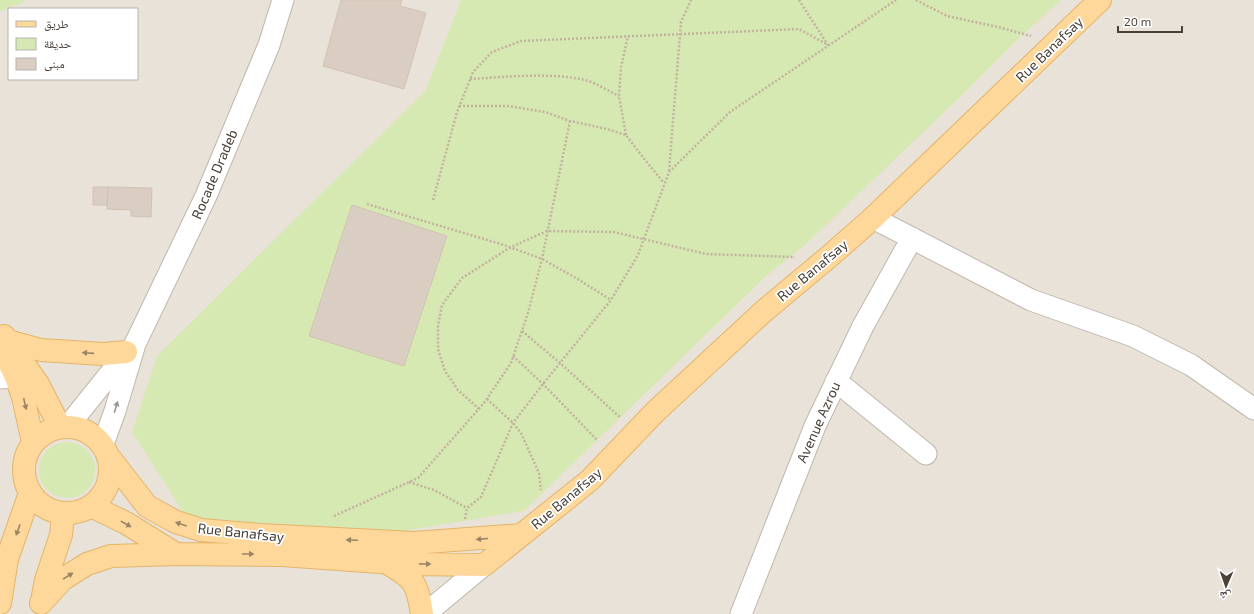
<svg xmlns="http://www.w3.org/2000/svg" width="1254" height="614" viewBox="0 0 1254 614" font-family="'Exo 2','Noto Naskh Arabic',sans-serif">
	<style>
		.residential { fill: #e9e2d8; fill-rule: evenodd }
		.green { fill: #d6e9b3 }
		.building { fill: #dacec2; stroke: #d1c2b2 }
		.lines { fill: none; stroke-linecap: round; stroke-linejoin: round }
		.minor-casing { stroke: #c1b7ac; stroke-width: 23 }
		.major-casing { stroke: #e4b469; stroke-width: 24 }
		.path { stroke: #c2b29e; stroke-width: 2.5; stroke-dasharray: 2 2; stroke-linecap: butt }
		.minor { stroke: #fff; stroke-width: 21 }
		.major { stroke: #fed89a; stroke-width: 22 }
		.oneway { fill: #9a8564 }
		.oneway2 { fill: #9b9692 }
		.labels { text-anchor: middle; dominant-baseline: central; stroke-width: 3.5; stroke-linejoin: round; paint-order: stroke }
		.street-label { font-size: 14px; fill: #494138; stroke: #fff }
	</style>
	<rect width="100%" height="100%" fill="#f5f1ea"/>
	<path class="residential" d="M 0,0 L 1254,0 L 1254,614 L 0,614 ZM 9,9 L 137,9 L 137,79 L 9,79 Z"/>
	<path class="green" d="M 0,0 L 24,0 L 24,2 L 0,11 Z
		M 461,0 L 1061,0 L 1018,39 L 958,99 L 806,244 L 766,276 L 524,511 L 392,533 L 186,517 L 132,432 L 157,356 L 425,91 Z
		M39 470a28 28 0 1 1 56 0a28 28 0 1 1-56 0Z"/>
	<path class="building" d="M 341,0 L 402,0 L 400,6 L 426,13 L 404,89 L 323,66 Z
		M 93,187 L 108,187 L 107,205 L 93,205 Z
		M 108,187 L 152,188 L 151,217 L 131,216 L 131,210 L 107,209 Z
		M 352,205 L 447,236 L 404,366 L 309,336 Z"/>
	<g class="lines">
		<defs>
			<path id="minor" d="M 873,218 L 1031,300 L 1133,336 L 1191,365 L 1254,409
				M 0,378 L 16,377
				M 836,381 L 926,454
				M 68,426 L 129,350
				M 103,444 L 115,411 L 135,344 L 206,196 L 269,45 L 283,0
				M 425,614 L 484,565
				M 741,614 L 815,426 L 863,326 L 912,238"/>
			<path id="major" d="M 4,336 L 38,384 L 60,427
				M 8,341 L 41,350 L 103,354 L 126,352
				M 6,356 L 16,377 L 23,397 L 33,442
				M24 470a43 43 0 1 1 86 0a43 43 0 1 1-86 0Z
				M 109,457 L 147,506 L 176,522 L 201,530 L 261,535 L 414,543 L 521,535
				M 91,506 L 126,523 L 176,554 L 282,555 L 408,564 L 484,565 L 590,480 L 655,412 L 764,311 L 831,255 L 873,218 L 1100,0
				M 387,563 C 415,579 417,583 422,614
				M 42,601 L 46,580 L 61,535 L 63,513
				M 0,603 L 7,559 L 30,493
				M 41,603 L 63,579 L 87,564 L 111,556 L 176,554"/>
		</defs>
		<use href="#minor" class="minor-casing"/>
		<use href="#major" class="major-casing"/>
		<path class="path" d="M 799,0 L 828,45
			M 916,0 L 947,16 L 998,27 L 1031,36
			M 470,79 C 506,77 550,72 585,80 C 597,83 608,91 619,96
			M 459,106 L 508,106 L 545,112 L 570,121 L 607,129 L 626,135 L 645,160 L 664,183
			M 626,135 L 619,96 L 621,67 L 628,36
			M 669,171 L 681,22 L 691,0
			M 433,200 L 457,112 L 473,72 L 492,52 L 521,41 L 799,29 L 828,45
			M 367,204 L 504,245 L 542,259 L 576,278 L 611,300
			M 522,331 L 560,363 L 621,418
			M 513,356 L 543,384 L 598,441
			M 487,399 L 513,423 L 521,433 L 539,473 L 541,490
			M 479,409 L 458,390 L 445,371 L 438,349 L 438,326 L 442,305 L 462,278 L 511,247 L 547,231 L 614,232 L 706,254 L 795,257
			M 409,482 L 434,490 L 467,508
			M 334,516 L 418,478 L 484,403 L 511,363 L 528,313 L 542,259 L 570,121
			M 465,519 L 467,508 L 481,497 L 513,423 L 543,384 L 611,300 L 638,255 L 669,172 L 730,112 L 896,0"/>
		<use href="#minor" class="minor"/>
		<use href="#major" class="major"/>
	</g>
	<defs><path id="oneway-solid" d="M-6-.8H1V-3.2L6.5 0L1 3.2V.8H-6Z"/></defs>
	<g class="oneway">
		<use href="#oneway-solid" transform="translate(88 353) rotate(-176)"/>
		<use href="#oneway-solid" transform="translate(25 404) rotate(77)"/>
		<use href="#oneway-solid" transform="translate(126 524) rotate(29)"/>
		<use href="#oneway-solid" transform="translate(181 524) rotate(-161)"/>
		<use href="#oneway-solid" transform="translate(18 530) rotate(110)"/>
		<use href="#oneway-solid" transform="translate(482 539) rotate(175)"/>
		<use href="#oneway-solid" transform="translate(352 540) rotate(-177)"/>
		<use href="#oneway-solid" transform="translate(248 554)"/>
		<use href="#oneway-solid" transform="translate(425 564) rotate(1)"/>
		<use href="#oneway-solid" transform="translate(68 576) rotate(-32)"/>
	</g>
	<use class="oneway2" href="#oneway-solid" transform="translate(116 407) rotate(-73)"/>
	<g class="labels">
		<g class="street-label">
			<text transform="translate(1049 49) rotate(-44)">Rue Banafsay</text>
			<text transform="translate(214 174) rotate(-67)">Rocade Dradeb</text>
			<text transform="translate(812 270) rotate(-40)">Rue Banafsay</text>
			<text transform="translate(818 422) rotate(-66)">Avenue Azrou</text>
			<text transform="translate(566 498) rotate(-40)">Rue Banafsay</text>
			<text transform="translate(241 532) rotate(6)">Rue Banafsay</text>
		</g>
	</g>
	<rect x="8" y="8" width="130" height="72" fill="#ffffff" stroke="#b6b3af"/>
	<rect x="16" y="21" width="20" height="6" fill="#fed89a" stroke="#b6b3af"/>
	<text x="44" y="28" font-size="12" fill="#494138">طريق</text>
	<rect x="16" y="38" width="20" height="12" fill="#d6e9b3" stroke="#b6b3af"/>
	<text x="44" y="48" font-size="12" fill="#494138">حديقة</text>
	<rect x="16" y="58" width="20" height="12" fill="#dacec2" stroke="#b6b3af"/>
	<text x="44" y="68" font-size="12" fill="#494138">مبنى</text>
	<g transform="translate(1226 586) rotate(182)" stroke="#ffffff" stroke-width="3" paint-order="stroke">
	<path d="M0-3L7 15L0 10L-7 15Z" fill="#494138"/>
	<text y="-6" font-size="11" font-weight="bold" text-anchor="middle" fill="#494138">ش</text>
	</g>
	<path d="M1118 26v6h64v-6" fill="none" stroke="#494138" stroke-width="2"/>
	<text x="1124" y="26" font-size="12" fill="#494138" stroke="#ffffff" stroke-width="3" paint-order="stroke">20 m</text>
</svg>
